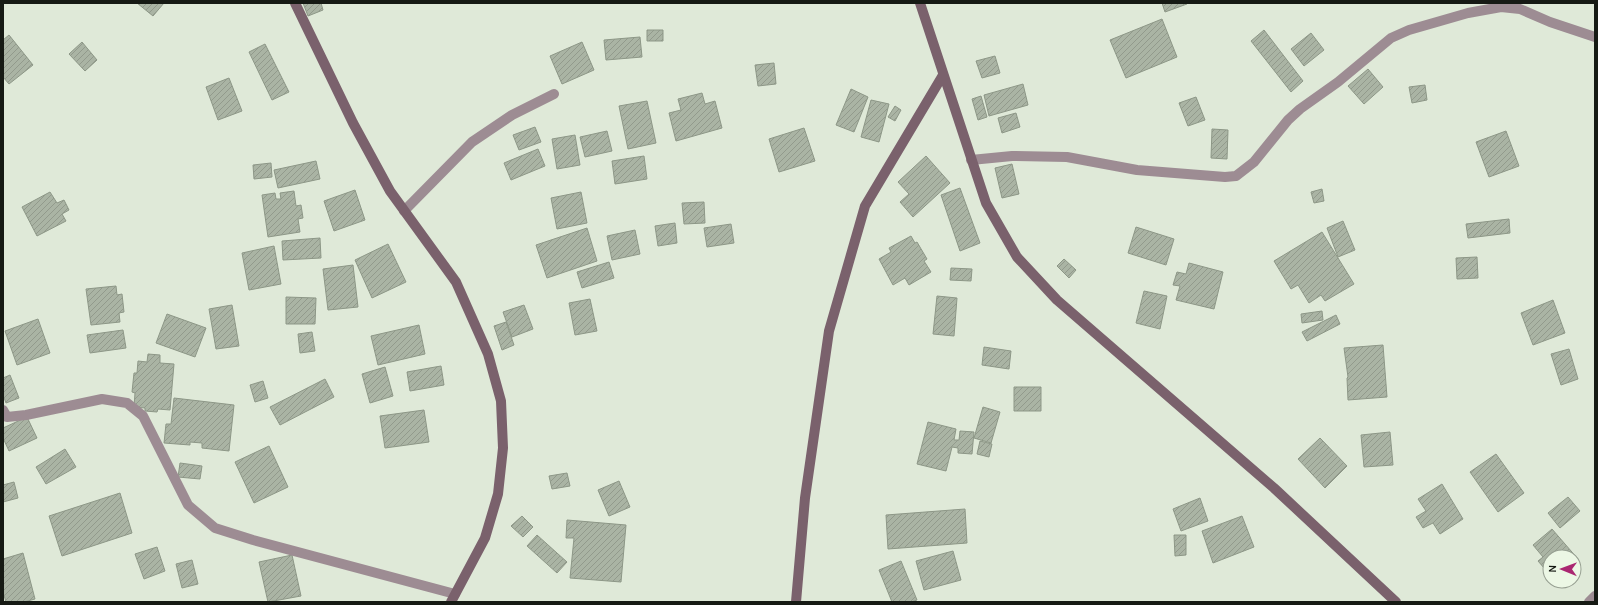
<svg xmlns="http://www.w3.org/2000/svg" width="1598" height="605" viewBox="0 0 1598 605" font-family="Karla,sans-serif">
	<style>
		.building { fill: url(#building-hatch); stroke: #8d9787 }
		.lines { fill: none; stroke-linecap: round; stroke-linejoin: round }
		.street { stroke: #9d8c93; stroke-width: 10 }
		.secondary { stroke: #7a616c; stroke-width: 10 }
	</style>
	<defs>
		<pattern id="building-hatch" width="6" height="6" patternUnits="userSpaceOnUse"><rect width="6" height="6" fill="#aab4a4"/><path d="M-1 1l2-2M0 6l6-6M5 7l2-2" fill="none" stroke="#929a8c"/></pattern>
	</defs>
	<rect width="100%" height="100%" fill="#dfe9d8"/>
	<path class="building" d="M 137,3 L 164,3 L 153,16 Z
		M 303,3 L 321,3 L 323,10 L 308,16 Z
		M 1162,3 L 1187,3 L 1187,4 L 1165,12 Z
		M 1162,19 L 1177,57 L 1126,78 L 1110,40 Z
		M 647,30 L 663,30 L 663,41 L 647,41 Z
		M 1264,30 L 1303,81 L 1291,92 L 1251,41 Z
		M 1311,33 L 1324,50 L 1304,66 L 1291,49 Z
		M 9,35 L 33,65 L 9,84 L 3,77 L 3,40 Z
		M 640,37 L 642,57 L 606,60 L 604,40 Z
		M 82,42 L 97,60 L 85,71 L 69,54 Z
		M 582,42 L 594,70 L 562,84 L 550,56 Z
		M 265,44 L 289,92 L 272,100 L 249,52 Z
		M 995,56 L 1000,73 L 982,78 L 976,61 Z
		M 774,63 L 776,84 L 758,86 L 755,65 Z
		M 1368,69 L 1383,87 L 1364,104 L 1348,86 Z
		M 229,78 L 242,111 L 218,120 L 206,87 Z
		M 1023,84 L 1028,105 L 989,116 L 984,95 Z
		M 1425,85 L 1427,100 L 1412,103 L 1409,87 Z
		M 851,89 L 868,97 L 854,132 L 836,125 Z
		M 702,93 L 705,104 L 715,101 L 722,128 L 676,141 L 669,113 L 681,110 L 678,99 Z
		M 981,96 L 987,117 L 978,120 L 972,99 Z
		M 1196,97 L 1205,120 L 1188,126 L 1179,103 Z
		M 871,100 L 889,104 L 879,142 L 861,137 Z
		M 647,101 L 656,143 L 628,149 L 619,106 Z
		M 895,106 L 901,110 L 895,121 L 888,117 Z
		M 1016,113 L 1020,127 L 1002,133 L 998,118 Z
		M 535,127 L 541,142 L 519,150 L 513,135 Z
		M 804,128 L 815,161 L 779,172 L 769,139 Z
		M 1212,129 L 1228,130 L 1227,159 L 1211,158 Z
		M 607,131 L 612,151 L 585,157 L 580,137 Z
		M 1506,131 L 1519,166 L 1489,177 L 1476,142 Z
		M 575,135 L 580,165 L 557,169 L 552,139 Z
		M 538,149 L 545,166 L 511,180 L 504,163 Z
		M 644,156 L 647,179 L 615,184 L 612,161 Z
		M 926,156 L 950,183 L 913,217 L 900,202 L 909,194 L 898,182 Z
		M 316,161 L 320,179 L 278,188 L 274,170 Z
		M 271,163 L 272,177 L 254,179 L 253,165 Z
		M 1012,164 L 1019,194 L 1002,198 L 995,168 Z
		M 960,188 L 980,243 L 960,251 L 941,195 Z
		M 1322,189 L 1324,201 L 1314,203 L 1311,192 Z
		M 355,190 L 365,220 L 334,231 L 324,201 Z
		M 294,191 L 296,206 L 301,205 L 303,218 L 298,219 L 300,232 L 268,237 L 262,195 L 275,193 L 276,199 L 281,199 L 280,193 Z
		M 50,192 L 57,203 L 64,200 L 69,210 L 62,214 L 66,221 L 37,236 L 22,207 Z
		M 581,192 L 587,223 L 557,229 L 551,198 Z
		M 704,202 L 705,223 L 684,224 L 682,203 Z
		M 1509,219 L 1510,233 L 1468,238 L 1466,224 Z
		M 1343,221 L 1355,250 L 1338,257 L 1327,228 Z
		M 675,223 L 677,243 L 658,246 L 655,226 Z
		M 731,224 L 734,243 L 707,247 L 704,228 Z
		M 1136,227 L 1174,239 L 1166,265 L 1128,253 Z
		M 587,228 L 597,261 L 547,278 L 536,245 Z
		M 635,230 L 640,254 L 612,260 L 607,236 Z
		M 1322,232 L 1354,284 L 1325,301 L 1321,295 L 1309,303 L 1298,285 L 1291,289 L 1274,261 Z
		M 911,236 L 915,243 L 917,242 L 927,259 L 924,261 L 931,272 L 909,285 L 905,278 L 893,285 L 879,259 L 891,252 L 889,248 Z
		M 320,238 L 321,258 L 283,260 L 282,241 Z
		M 388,244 L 406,282 L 372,298 L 355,260 Z
		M 274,246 L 281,284 L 249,290 L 242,253 Z
		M 1477,257 L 1478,278 L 1457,279 L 1456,258 Z
		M 1064,259 L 1076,270 L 1069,278 L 1057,266 Z
		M 609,262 L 614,278 L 582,288 L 577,272 Z
		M 1189,263 L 1223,272 L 1214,309 L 1176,300 L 1180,286 L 1173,285 L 1177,272 L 1186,274 Z
		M 353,265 L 358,307 L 328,310 L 323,269 Z
		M 951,268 L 972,269 L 971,281 L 950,280 Z
		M 116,286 L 117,295 L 122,294 L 124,312 L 119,313 L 120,322 L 91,325 L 86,289 Z
		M 1144,291 L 1167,296 L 1160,329 L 1136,323 Z
		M 937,296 L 957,298 L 954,336 L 933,334 Z
		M 286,297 L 316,298 L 315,324 L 286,324 Z
		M 590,299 L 597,331 L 575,335 L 569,303 Z
		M 1553,300 L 1565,333 L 1533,345 L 1521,313 Z
		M 232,305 L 239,346 L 216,349 L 209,309 Z
		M 524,305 L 533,329 L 512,337 L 503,312 Z
		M 1322,311 L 1323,320 L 1302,323 L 1301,314 Z
		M 167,314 L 206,328 L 195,357 L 156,343 Z
		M 1336,315 L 1340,324 L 1307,341 L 1302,332 Z
		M 38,319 L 50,353 L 17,365 L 5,331 Z
		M 506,322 L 514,345 L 502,350 L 494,326 Z
		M 419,325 L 425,354 L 378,365 L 371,336 Z
		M 123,330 L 126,348 L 90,353 L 87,335 Z
		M 312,332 L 315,351 L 300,353 L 298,334 Z
		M 1383,345 L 1387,397 L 1348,400 L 1347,378 L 1348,377 L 1344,348 Z
		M 984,347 L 1011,351 L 1009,369 L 982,365 Z
		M 1569,349 L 1578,379 L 1561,385 L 1551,354 Z
		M 148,354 L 160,355 L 160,363 L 174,364 L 170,410 L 158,409 L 157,412 L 145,411 L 145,408 L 134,407 L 135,393 L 132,392 L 134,373 L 137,373 L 138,361 L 147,362 Z
		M 441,366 L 444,385 L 410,391 L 407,372 Z
		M 385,367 L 393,396 L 370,403 L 362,374 Z
		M 10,375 L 19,398 L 6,403 L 3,395 L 3,378 Z
		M 325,379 L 334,397 L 280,425 L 270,407 Z
		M 263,381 L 268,398 L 255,402 L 250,385 Z
		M 1014,387 L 1041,387 L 1041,411 L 1014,411 Z
		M 174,398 L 234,405 L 229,451 L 202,448 L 202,443 L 190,442 L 190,445 L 164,443 L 166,424 L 171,424 Z
		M 983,407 L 1000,412 L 991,443 L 974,438 Z
		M 424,410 L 429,442 L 385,448 L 380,416 Z
		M 27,417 L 37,438 L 9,451 L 3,438 L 3,428 Z
		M 928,422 L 956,429 L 954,440 L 959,440 L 960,431 L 974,432 L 972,454 L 958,453 L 958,448 L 952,447 L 946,471 L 917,464 Z
		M 1390,432 L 1393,465 L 1364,467 L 1361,435 Z
		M 1320,438 L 1347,466 L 1325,488 L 1298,459 Z
		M 980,441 L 992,444 L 989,457 L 977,454 Z
		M 269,446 L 288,487 L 254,503 L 235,462 Z
		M 65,449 L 76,467 L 46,484 L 36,467 Z
		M 1496,454 L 1524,493 L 1498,512 L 1470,472 Z
		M 180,463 L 202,466 L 200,479 L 178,477 Z
		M 567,473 L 570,486 L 552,489 L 549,476 Z
		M 619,481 L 630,507 L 609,516 L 598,490 Z
		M 14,482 L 18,498 L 3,502 L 3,485 Z
		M 1442,484 L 1463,519 L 1440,534 L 1433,523 L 1423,528 L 1416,517 L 1426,511 L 1418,499 Z
		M 120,493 L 132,533 L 62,556 L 49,516 Z
		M 1568,497 L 1580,511 L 1560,528 L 1548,513 Z
		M 1200,498 L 1208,521 L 1181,531 L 1173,509 Z
		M 965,509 L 967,543 L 888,549 L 886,515 Z
		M 522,516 L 533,527 L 523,537 L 511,526 Z
		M 1242,516 L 1254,547 L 1213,563 L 1202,531 Z
		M 567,520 L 626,525 L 621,582 L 570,578 L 574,538 L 566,538 Z
		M 1552,529 L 1578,559 L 1574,562 L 1574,557 L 1550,557 L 1550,575 L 1538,561 L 1543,557 L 1533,545 Z
		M 537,535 L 567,562 L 557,573 L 527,546 Z
		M 1174,535 L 1186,535 L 1186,555 L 1175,556 Z
		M 157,547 L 165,571 L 144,579 L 135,554 Z
		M 953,551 L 961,580 L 924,590 L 916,561 Z
		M 23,553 L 35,599 L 24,602 L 6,602 L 3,592 L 3,559 Z
		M 292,555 L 301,596 L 268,602 L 259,562 Z
		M 192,560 L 198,584 L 182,588 L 176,564 Z
		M 901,561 L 917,600 L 911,602 L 892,602 L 879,570 Z"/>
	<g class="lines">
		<path class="street" d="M 971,160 L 1012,156 L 1067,157 L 1137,170 L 1225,177 L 1236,176 L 1254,162 L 1288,120 L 1300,109 L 1338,82 L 1391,38 L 1409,30 L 1468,13 L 1501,7 L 1520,9 L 1550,22 L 1595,37
			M 404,211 L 472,142 L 512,115 L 554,94
			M 3,410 L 7,417 L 26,415 L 102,399 L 127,403 L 143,416 L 188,505 L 215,528 L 253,540 L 455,594
			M 1589,602 L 1595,596"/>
		<path class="secondary" d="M 295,3 L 353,123 L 390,191 L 456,282 L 488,354 L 501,401 L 503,448 L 498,494 L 485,538 L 451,602
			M 920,3 L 986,203 L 1017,257 L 1057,300 L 1274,488 L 1396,602
			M 796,602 L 805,498 L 829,331 L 865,206 L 943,75"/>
	</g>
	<rect width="1598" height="605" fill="none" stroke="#161a14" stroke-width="8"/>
	<g transform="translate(1562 569) rotate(271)"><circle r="19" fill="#ecf7e5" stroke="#969f91"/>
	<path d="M0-3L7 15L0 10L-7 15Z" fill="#aa2771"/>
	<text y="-6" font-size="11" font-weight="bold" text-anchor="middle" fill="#161a14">N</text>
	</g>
</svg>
